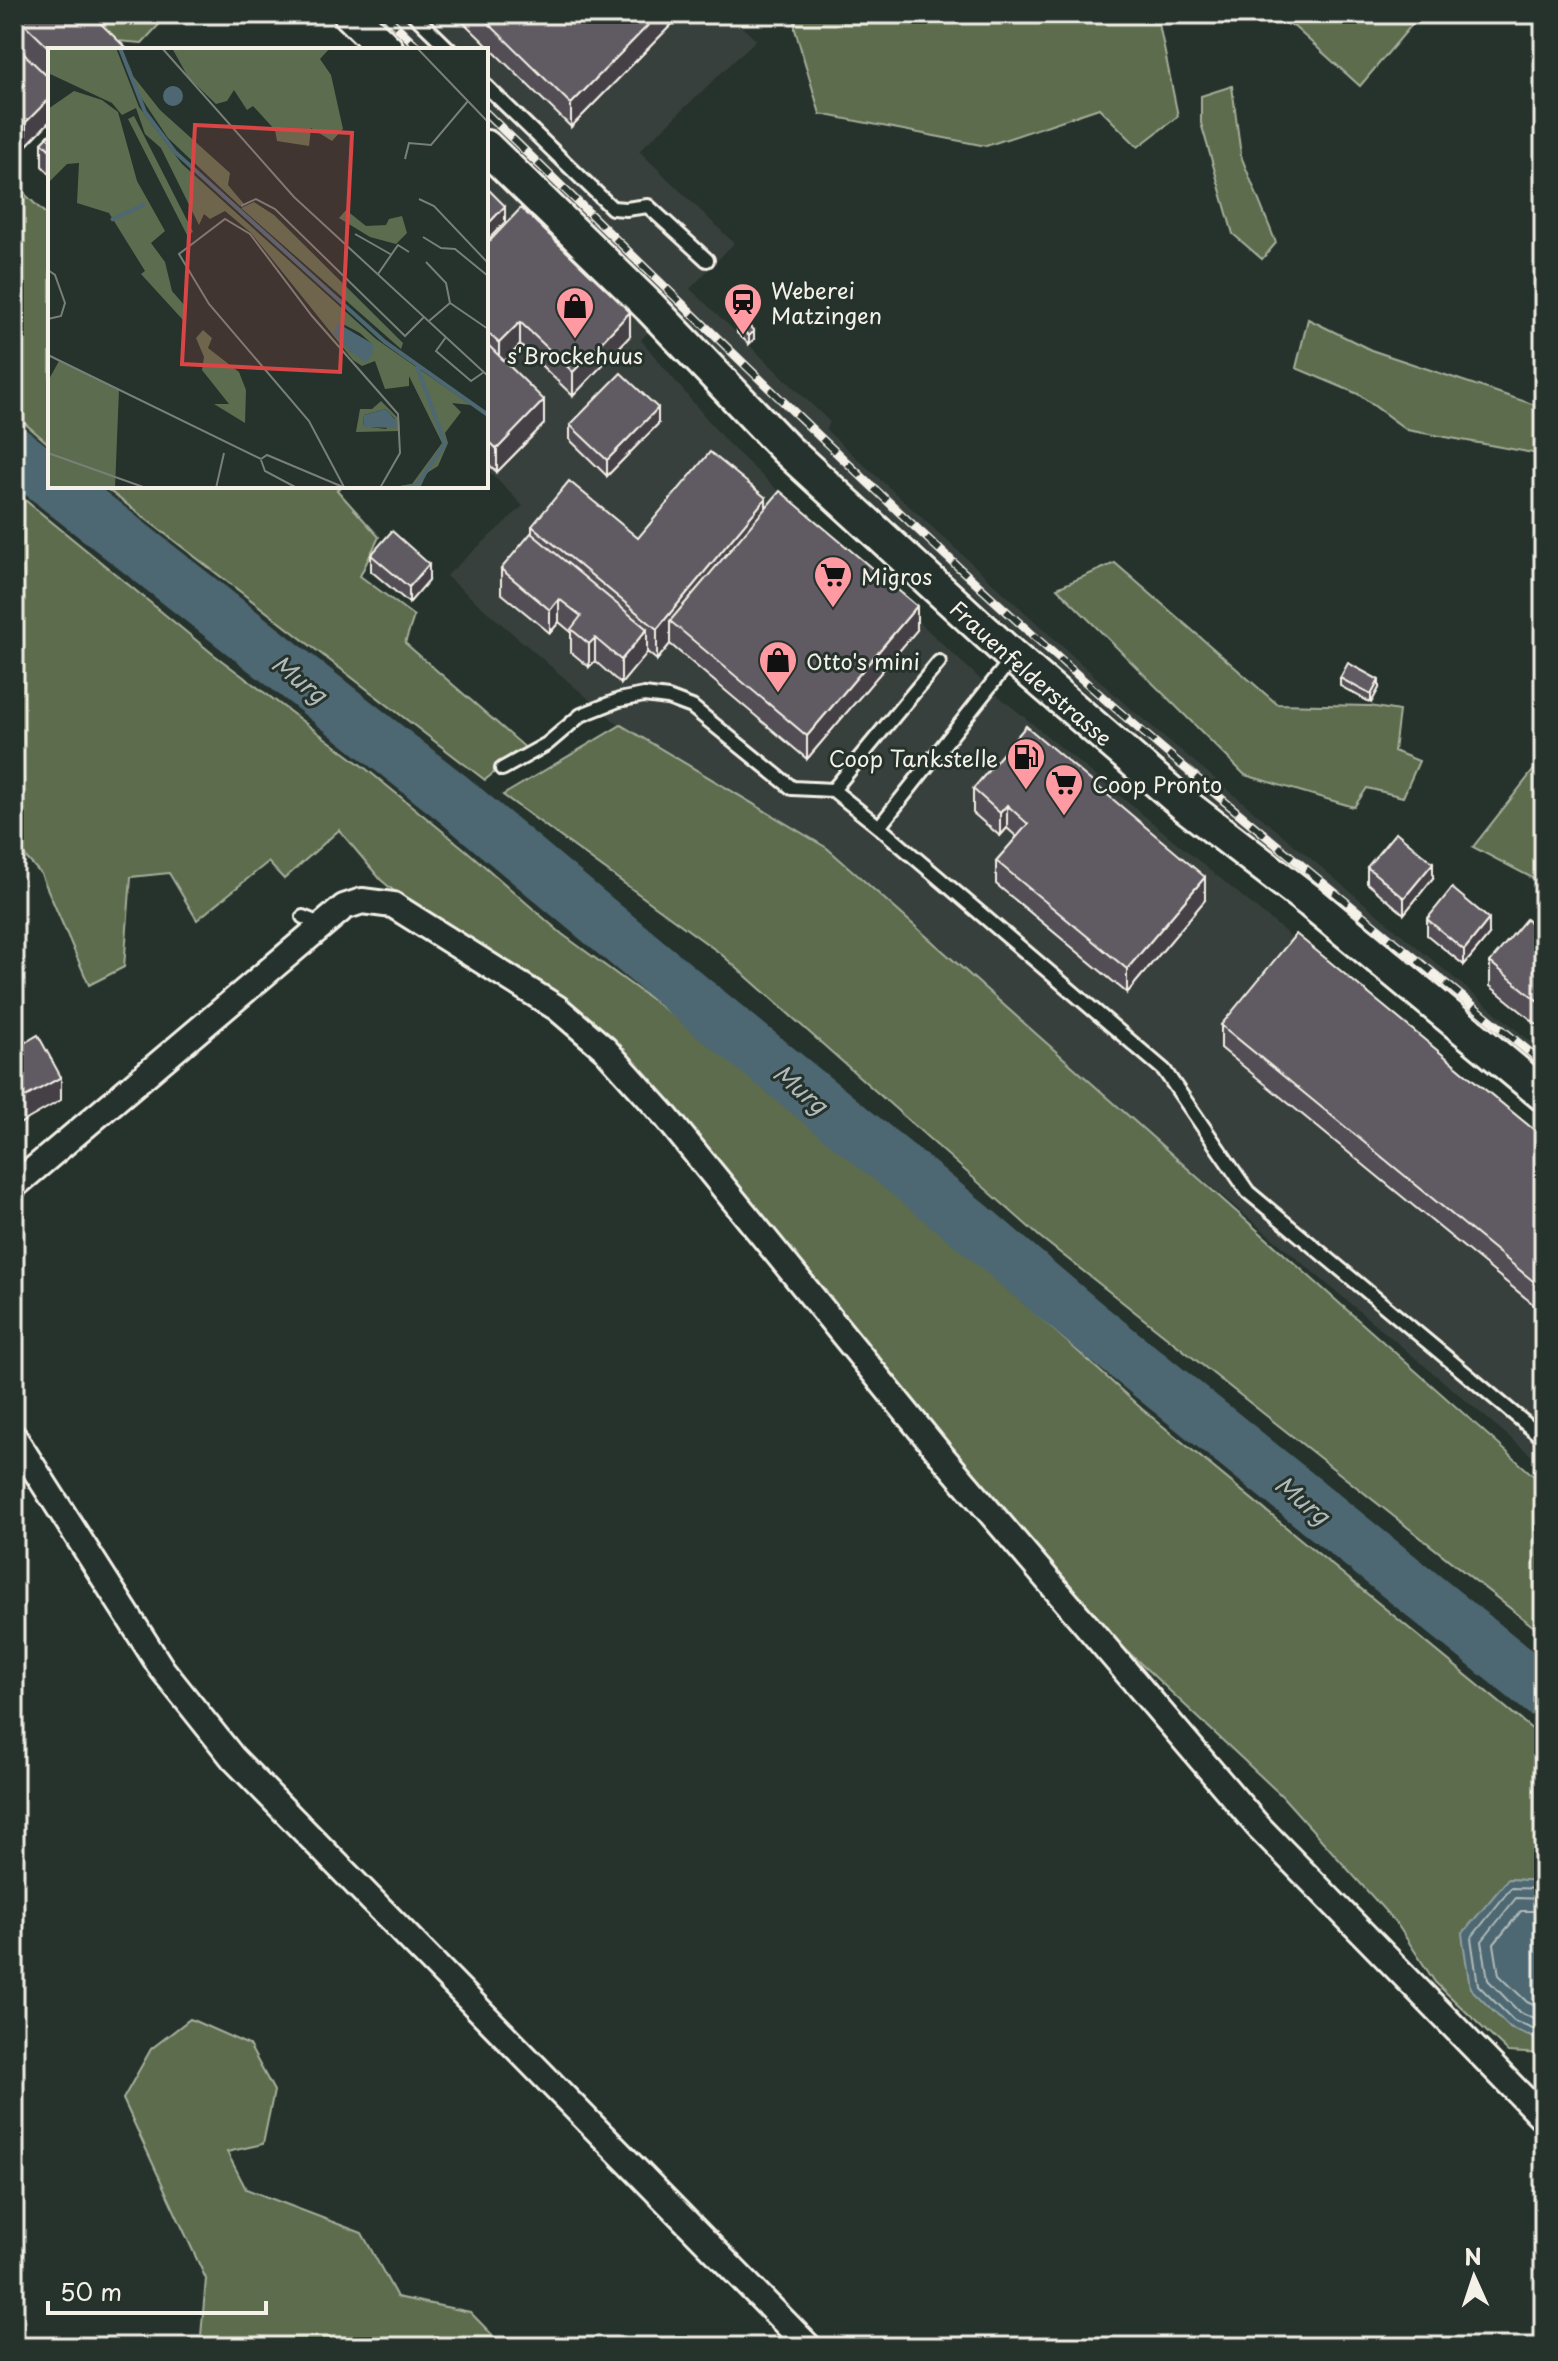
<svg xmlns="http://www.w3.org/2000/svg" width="1558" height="2361" viewBox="0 0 1558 2361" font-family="'Playpen Sans',sans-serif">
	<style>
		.built { fill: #383f3d }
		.green { fill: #5c6c4e; stroke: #a8ae9b; stroke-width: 2 }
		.water { fill: #4d6872; stroke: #909fa1; stroke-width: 2 }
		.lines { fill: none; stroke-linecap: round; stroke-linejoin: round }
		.shore { stroke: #b1bab9; stroke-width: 2 }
		.river { stroke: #4d6872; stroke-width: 52 }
		.service-casing { stroke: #f4f1e8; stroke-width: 18 }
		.minor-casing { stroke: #f4f1e8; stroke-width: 30 }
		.secondary-casing { stroke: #f4f1e8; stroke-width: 38 }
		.service { stroke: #26332d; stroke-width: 12 }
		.minor { stroke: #26332d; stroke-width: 24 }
		.secondary { stroke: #26332d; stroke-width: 32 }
		.rail-casing { stroke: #f4f1e8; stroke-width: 9 }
		.rail { stroke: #26332d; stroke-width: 6; stroke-dasharray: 18; stroke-linecap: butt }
		.wall { fill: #534d54; stroke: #f4f1e8; stroke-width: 2 }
		.shaded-wall { fill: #443f45; stroke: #f4f1e8; stroke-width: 2 }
		.building { fill: #615a62; stroke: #f4f1e8; stroke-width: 2 }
		.labels { text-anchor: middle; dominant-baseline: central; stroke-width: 6; stroke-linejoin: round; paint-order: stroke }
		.poi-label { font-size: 22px; fill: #f4f1e8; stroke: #26332d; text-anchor: start }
		.street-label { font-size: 22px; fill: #f4f1e8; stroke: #26332d }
		.water-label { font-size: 24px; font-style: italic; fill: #b1bab9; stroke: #26332d }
		.inset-river { fill: none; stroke: #4d6872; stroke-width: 4 }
		.inset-road { fill: none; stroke: #787f78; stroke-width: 2 }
		.view { fill: #da4645; fill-opacity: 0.15; stroke: #da4645; stroke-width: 4 }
		.inset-edge { fill: none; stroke: #f4f1e8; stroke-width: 4 }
	</style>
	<rect width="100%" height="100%" fill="#26332d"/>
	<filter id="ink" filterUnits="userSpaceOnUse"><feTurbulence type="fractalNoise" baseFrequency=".0125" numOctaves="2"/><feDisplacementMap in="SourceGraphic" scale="16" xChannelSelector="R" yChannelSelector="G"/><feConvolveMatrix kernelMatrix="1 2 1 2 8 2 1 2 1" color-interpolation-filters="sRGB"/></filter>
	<g filter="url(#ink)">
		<path class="built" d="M 371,14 L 728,14 L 756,40 L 639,151 L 734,243 L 690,289 L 737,333 L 743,328 L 754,339 L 749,345 L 830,422 L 826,430 L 1125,704 L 1544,1053 L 1544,1077 L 1224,811 L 1042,656 L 799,435 L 672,307 L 641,340 L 727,443 L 996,694 L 1544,1145 L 1544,1466 L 1183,1163 L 827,848 L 619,725 L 446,576 L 523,506 L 486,468 L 486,162 L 504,144 L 486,126 L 486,50 L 408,50 Z"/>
		<path class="green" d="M 74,14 L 169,14 L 142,43 L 103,40 Z
			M 795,14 L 1157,14 L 1178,116 L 1138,147 L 1099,108 L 986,146 L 820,114 L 795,29 Z
			M 1280,14 L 1421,14 L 1360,86 Z
			M 1232,86 L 1241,156 L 1276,243 L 1262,259 L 1233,234 L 1201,123 L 1201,96 Z
			M 14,184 L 50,218 L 50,445 L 14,414 Z
			M 1308,319 L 1371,350 L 1544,408 L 1544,455 L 1407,430 L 1358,394 L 1296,368 Z
			M 103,486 L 341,486 L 337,490 L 379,537 L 360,576 L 414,616 L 405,643 L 528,750 L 502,766 L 485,780 Z
			M 14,491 L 213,654 L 365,768 L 467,851 L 562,934 L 741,1065 L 991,1273 L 1142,1409 L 1544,1739 L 1544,1881 L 1508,1879 L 1510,2028 L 1544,2042 L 1544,2054 L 1508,2052 L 1435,1982 L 1397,1924 L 1282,1796 L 1059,1587 L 670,1104 L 611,1038 L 578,1011 L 413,907 L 381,880 L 339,830 L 284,879 L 268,862 L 197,920 L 169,873 L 131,877 L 124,967 L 89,985 L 41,874 L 14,844 Z
			M 1115,563 L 1277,704 L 1370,706 L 1399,711 L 1394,751 L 1419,761 L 1403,797 L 1367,788 L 1354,807 L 1245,775 L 1057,588 Z
			M 621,725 L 827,848 L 1544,1485 L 1544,1635 L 1040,1237 L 721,954 L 503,795 Z
			M 1540,762 L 1544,765 L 1544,884 L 1473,847 Z
			M 190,2019 L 249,2045 L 274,2091 L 263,2144 L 227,2152 L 246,2189 L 362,2233 L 397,2297 L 470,2312 L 504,2347 L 200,2347 L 206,2279 L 123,2099 L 151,2049 Z"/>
		<path class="water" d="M 1508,1879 L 1544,1881 L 1544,2042 L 1510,2028 L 1470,1988 L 1462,1934 Z"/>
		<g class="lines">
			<path class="shore" d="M 1544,1889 L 1511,1888 L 1471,1938 L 1478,1985 L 1514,2021 L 1544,2034
				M 1544,1899 L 1516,1898 L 1482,1941 L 1488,1980 L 1520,2013 L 1544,2023
				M 1544,1911 L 1521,1911 L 1494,1944 L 1499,1975 L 1527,2002 L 1544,2010"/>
			<path class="river" d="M 14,453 L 50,481
				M 56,486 L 452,798 L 690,997 L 968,1223 L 1085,1323 L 1544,1693"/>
			<defs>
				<path id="service" d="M 413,14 L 450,50
					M 486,86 L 612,208 L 626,209 L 648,206 L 707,260
					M 502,769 L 547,744 L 581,715 L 619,700 L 644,695 L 668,698 L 692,707 L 792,788 L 833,790 L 879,827 L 1164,1070 L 1248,1192 L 1544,1439
					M 833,790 L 939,662
					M 879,827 L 1013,657
					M 303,917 L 323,925"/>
				<path id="minor" d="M 14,1186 L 344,907 L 362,901 L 393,905 L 557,1008 L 605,1049 L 667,1118 L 941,1455 L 1258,1826 L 1544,2119
					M 14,1437 L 162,1669 L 233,1758 L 809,2347"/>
				<g id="secondary">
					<path d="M 350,14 L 387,50"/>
					<path id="s1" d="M 486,147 L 650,307 L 786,449 L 1013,657 L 1185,805 L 1311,902 L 1544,1095"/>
				</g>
			</defs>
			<use href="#service" class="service-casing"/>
			<use href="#minor" class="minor-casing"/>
			<use href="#secondary" class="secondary-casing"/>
			<use href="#service" class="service"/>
			<use href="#minor" class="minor"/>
			<use href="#secondary" class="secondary"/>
			<defs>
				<path id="rail" d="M 384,14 L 421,50
					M 486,113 C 671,292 853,474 1045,646 C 1206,791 1377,926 1544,1064"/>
			</defs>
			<use href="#rail" class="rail-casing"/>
			<use href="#rail" class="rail"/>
		</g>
		<path class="wall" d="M 14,14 L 128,50 L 50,50 L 50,121 L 26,146 L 14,134 Z
			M 455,14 L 680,14 L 680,16 L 571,127 Z
			M 50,134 L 50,174 L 42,166 L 42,142 Z
			M 486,245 L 630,336 L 573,396 L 520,345 L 504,361 L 544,424 L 497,472 L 486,462 Z
			M 737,325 L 754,339 L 749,344 L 737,333 Z
			M 658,424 L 607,476 L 570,440 L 570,425 Z
			M 766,507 L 917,630 L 807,759 L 670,644 L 657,660 L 647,652 L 621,684 L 595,661 L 589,667 L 571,652 L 571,632 L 559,622 L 550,633 L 501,593 L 501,569 L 532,534 L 532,526 L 638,538 Z
			M 371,555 L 429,580 L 409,603 L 371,571 Z
			M 1340,678 L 1379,688 L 1371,703 L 1340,686 Z
			M 1026,726 L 1205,900 L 1127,993 L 996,884 L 996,861 L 1017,837 L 1007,828 L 1000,836 L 973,813 L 973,789 Z
			M 1367,867 L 1433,878 L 1404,914 L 1367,883 Z
			M 1427,919 L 1489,935 L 1464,965 L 1427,935 Z
			M 1544,934 L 1544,1030 L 1490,986 L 1490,962 Z
			M 1221,1025 L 1544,1138 L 1544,1313 L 1221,1048 Z"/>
		<path class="shaded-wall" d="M 659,14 L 680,14 L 680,16 L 571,127 L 571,104 Z
			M 50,98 L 50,121 L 26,146 L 26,122 Z
			M 505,206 L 505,222 L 486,242 L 486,226 Z
			M 630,312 L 630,336 L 573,396 L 573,372 Z
			M 520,322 L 520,345 L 499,367 L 499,343 Z
			M 754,331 L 754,339 L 749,344 L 749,336 Z
			M 544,400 L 544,424 L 497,472 L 497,449 Z
			M 658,408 L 658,424 L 607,476 L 607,460 Z
			M 766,498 L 766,528 L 670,621 L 670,644 L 657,660 L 657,629 Z
			M 429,564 L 429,580 L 409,603 L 409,587 Z
			M 559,599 L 559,622 L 550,633 L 550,610 Z
			M 917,606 L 917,630 L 807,759 L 807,736 Z
			M 647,629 L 647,653 L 621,684 L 621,660 Z
			M 595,638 L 595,661 L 589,667 L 589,644 Z
			M 1379,680 L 1379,688 L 1371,703 L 1371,695 Z
			M 1007,805 L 1007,828 L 1000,836 L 1000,813 Z
			M 1433,863 L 1433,878 L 1404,914 L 1404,898 Z
			M 1205,877 L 1205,900 L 1127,993 L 1127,969 Z
			M 1489,919 L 1489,935 L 1464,965 L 1464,950 Z
			M 61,1077 L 61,1100 L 14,1127 L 14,1103 Z"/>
		<path class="building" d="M 14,14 L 91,14 L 128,50 L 51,50 Z
			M 479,14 L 659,14 L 571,104 Z
			M 14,44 L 50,79 L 50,98 L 26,122 L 14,110 Z
			M 50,134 L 50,150 L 42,142 Z
			M 486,187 L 505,206 L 486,226 Z
			M 521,208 L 630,312 L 573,372 L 520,322 L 499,343 L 486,331 L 486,245 Z
			M 743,320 L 754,331 L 749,336 L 737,325 Z
			M 486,343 L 544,400 L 497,449 L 486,438 Z
			M 621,373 L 658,408 L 607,460 L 570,425 Z
			M 710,452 L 766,498 L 657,629 L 532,526 L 569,481 L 638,538 Z
			M 780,491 L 917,606 L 807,736 L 670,621 Z
			M 392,531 L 429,564 L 409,587 L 371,555 Z
			M 531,533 L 647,629 L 621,660 L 595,638 L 589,644 L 571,629 L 581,616 L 559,599 L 550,610 L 501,569 Z
			M 1348,663 L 1379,680 L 1371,695 L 1340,678 Z
			M 1026,726 L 1205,877 L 1127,969 L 996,861 L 1028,824 L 1007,805 L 1000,813 L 973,789 Z
			M 1396,832 L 1433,863 L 1404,898 L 1367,867 Z
			M 1452,888 L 1489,919 L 1464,950 L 1427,919 Z
			M 1526,919 L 1544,934 L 1544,1006 L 1490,962 Z
			M 1296,934 L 1544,1138 L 1544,1290 L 1221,1025 Z
			M 38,1035 L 61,1077 L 14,1103 L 14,1049 Z"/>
	</g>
	<defs>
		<symbol id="station-pin" viewBox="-11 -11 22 30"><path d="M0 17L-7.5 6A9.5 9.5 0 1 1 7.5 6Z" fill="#ff9aa2" stroke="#26332d"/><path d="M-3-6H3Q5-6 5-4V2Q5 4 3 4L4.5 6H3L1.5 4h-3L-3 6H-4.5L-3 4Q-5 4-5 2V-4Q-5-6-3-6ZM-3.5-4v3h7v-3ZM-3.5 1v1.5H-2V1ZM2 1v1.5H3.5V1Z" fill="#111"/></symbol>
		<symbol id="shop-pin" viewBox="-11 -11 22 30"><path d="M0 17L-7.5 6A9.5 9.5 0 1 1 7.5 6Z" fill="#ff9aa2" stroke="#26332d"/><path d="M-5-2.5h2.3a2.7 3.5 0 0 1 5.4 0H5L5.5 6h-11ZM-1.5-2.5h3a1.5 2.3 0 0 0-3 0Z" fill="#111"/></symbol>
		<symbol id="supermarket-pin" viewBox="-11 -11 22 30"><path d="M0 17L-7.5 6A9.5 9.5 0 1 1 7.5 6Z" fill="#ff9aa2" stroke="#26332d"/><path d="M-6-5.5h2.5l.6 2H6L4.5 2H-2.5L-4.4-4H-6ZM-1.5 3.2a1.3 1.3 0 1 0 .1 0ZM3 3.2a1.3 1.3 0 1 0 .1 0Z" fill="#111"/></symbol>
		<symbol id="fuel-pin" viewBox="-11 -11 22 30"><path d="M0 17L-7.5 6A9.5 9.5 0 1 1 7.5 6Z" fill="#ff9aa2" stroke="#26332d"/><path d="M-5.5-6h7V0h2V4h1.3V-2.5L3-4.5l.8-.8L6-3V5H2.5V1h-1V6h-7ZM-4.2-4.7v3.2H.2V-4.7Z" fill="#111"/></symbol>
	</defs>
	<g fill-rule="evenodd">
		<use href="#station-pin" x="721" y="280" width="44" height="60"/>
		<use href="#shop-pin" x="553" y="284" width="44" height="60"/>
		<use href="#supermarket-pin" x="811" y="553" width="44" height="60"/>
		<use href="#shop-pin" x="756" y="638" width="44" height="60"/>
		<use href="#fuel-pin" x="1004" y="735" width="44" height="60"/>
		<use href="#supermarket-pin" x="1042" y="761" width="44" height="60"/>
	</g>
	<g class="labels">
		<g class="poi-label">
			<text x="771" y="289">Weberei<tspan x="771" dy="25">Matzingen</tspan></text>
			<text x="575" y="354" text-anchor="middle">s'Brockehuus</text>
			<text x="861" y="575">Migros</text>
			<text x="806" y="660">Otto's mini</text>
			<text x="998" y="757" text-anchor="end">Coop Tankstelle</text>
			<text x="1092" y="783">Coop Pronto</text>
		</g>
		<g class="street-label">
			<text stroke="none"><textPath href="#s1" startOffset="758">Frauenfelderstrasse</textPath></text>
		</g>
		<g class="water-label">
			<text transform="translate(300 678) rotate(38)">Murg</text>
			<text transform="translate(801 1088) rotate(40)">Murg</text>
			<text transform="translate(1303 1499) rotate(39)">Murg</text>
		</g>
	</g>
	<g transform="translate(48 48)">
		<rect width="440" height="440" fill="#26332d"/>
		<path d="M 0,0 L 68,0 L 91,59 L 134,116 L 328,291 L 423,357 L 404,355 L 413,364 L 397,385 L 400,395 L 390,418 L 379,425 L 372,440 L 341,440 L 364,436 L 394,395 L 361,328 L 361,338 L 337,341 L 327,313 L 314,318 L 305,312 L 203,185 L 177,163 L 162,171 L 156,166 L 151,177 L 113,100 L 97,86 L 88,60 L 74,67 L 64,55 L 0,25 ZM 295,276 L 312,285 L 324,296 L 303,304 L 296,293 ZM 124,0 L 282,0 L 272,11 L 283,27 L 295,81 L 284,93 L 263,80 L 261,98 L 229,93 L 227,82 L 205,58 L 199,62 L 186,42 L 179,53 L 168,56 L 140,29 ZM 80,13 L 85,28 L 112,62 L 182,125 L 180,137 L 196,156 L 192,158 L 120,90 L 88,42 ZM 26,43 L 54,52 L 70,64 L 89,133 L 117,183 L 103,195 L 117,214 L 124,243 L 137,258 L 135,272 L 93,226 L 97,223 L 61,165 L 29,155 L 31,115 L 19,116 L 0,135 L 0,61 ZM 86,68 L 145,184 L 139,187 L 80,71 ZM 206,154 L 226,167 L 355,295 L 353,301 L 193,160 ZM 298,162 L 318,178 L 338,177 L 341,171 L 354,168 L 359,185 L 348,196 L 322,189 L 291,170 ZM 155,282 L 164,290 L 160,300 L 191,324 L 198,342 L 197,375 L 166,356 L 181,356 L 154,322 L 156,309 L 148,290 ZM 11,313 L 71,341 L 67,440 L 0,440 L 0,333 ZM 333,353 L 351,371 L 352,383 L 308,384 L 312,361 L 324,361 ZM 338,361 L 347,371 L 338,381 L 315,378 L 316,367 Z" fill="#5c6c4e" fill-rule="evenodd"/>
		<path d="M115 48a10 10 0 1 1 20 0a10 10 0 1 1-20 0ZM 289,275 L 325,296 L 324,309 L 317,314 L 303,304 L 285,286 ZM 338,361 L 350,375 L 347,380 L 315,379 L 316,367 Z" fill="#4d6872"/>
		<path class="inset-river" d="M 72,0 L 97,64 L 127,104 L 337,294 L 440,367M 63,172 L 97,156M 352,440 L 369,437 L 397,396 L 369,318"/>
		<path class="inset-road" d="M 114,0 L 246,149 L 440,328M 369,0 L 440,74M 357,111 L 361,95 L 383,97 L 420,53M 371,151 L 386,158 L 440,215M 193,158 L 208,151 L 227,161 L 357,288 L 376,269M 307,186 L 344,207M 375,189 L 393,200 L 407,201 L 440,228M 378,214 L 398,235 L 402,255M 0,222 L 7,227 L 17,255 L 13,268 L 0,271M 330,226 L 350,197 L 361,204M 381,273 L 402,255 L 440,281M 398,289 L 388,303 L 423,333 L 436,324M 0,307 L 213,411M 0,405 L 98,440M 213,411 L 219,407 L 295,439M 213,412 L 217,423 L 249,440M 296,439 L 261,373 L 161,256 L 131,206 L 177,171 L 202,186 L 264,268 L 350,366 L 352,405 L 332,440M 168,440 L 176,405"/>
		<path class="view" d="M 147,77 L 304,85 L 292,324 L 134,316 Z"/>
		<rect width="440" height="440" class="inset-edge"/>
	</g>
	<rect width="1558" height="2361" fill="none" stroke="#26332d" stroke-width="48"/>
	<rect x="24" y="24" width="1510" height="2313" fill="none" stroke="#f4f1e8" stroke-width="3" filter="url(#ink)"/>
	<g transform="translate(1474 2277) rotate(357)" stroke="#26332d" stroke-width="6" paint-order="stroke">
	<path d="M0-6L14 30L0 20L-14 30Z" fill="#f4f1e8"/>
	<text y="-12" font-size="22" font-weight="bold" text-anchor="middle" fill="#f4f1e8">N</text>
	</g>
	<path d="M48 2301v12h218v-12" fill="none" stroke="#f4f1e8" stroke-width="4"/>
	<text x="60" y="2301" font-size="24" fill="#f4f1e8" stroke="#26332d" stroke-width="6" paint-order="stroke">50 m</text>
</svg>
